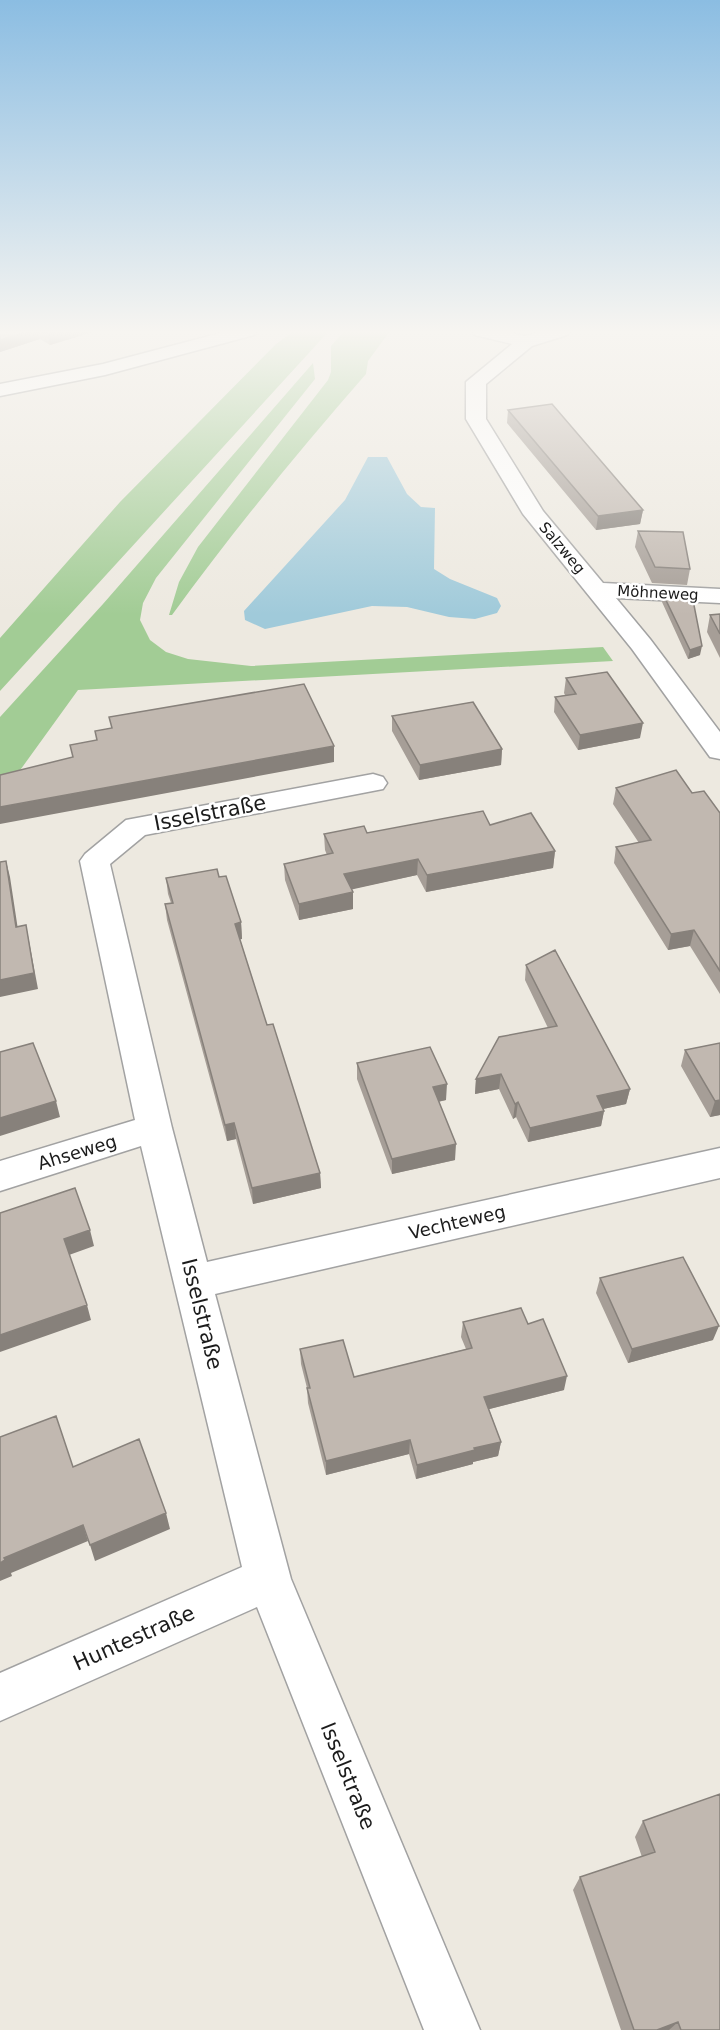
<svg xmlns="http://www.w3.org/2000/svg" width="720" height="2030" viewBox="0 0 720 2030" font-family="'DejaVu Sans',sans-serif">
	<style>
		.forest { fill: #a2cc95 }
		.water { fill: #a0cada }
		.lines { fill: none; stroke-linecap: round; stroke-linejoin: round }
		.minor-casing { stroke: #a2a2a2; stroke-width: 3 }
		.minor { fill: #fff; fill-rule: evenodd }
		.wall { fill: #a69e97 }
		.shaded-wall { fill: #87817b }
		.building { fill: #c1b8b0; stroke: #87817b; stroke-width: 1.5 }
		.labels { text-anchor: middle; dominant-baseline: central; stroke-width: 5; stroke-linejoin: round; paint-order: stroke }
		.far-street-label { font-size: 15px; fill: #1b1b1b; stroke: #fff }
		.street-label { font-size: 18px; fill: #1b1b1b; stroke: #fff }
		.near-street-label { font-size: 21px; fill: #1b1b1b; stroke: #fff }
	</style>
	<rect width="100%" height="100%" fill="#ede9e0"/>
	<path class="forest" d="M 294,331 L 329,331 L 0,691 L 0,638 L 120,502 L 276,344 Z
		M 344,331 L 390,331 L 368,361 L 366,374 C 298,452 233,531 172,615 L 169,615 L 179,582 L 198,547 L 328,380 L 331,372 L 331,346 Z
		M 313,363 L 315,379 L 156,578 L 143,603 L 140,620 L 150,640 L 166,652 L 188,659 L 251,666 L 603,647 L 613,661 L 78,690 L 0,798 L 0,717 L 103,604 Z"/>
	<path class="water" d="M 368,457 L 387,457 L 407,494 L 421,507 L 435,508 L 434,569 L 450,579 L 497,598 L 501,606 L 497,613 L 475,619 L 449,617 L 407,607 L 372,606 L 265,629 L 245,620 L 244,611 L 345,500 Z"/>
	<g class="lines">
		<defs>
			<path id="minor" d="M 228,331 L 257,331 L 254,335 L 105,375 L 0,396 L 0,384 L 103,364 Z
				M 472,331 L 503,331 L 525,336 L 543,331 L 570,331 L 567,335 L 532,346 L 486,384 L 486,419 L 543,511 L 603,583 L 720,589 L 720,603 L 616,598 L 650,639 L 720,732 L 720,759 L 710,757 L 632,649 L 523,514 L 466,419 L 466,382 L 512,344 L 475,335 Z
				M 373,774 L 383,777 L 387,783 L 383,789 L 145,835 L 110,864 L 172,1128 L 207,1262 L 720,1148 L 720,1178 L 215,1294 L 291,1579 L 480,2030 L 424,2030 L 257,1607 L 0,1721 L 0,1673 L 242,1567 L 141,1146 L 0,1191 L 0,1161 L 135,1120 L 80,861 L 85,854 L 126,820 Z"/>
		</defs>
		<use href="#minor" class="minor-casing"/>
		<use href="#minor" class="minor"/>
	</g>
	<path class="wall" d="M 0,331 L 96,331 L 50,345 L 40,339 L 0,352 Z
		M 508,410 L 643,510 L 640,524 L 596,530 L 507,423 Z
		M 638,531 L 690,569 L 687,585 L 652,583 L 635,547 Z
		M 663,594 L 700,655 L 688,659 L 662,602 Z
		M 720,614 L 720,658 L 707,632 L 710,615 Z
		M 566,678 L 640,738 L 578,750 L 554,712 L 555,697 L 565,695 L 564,693 Z
		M 392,716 L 502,749 L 501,765 L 419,780 L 392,731 Z
		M 616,788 L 692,793 L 720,813 L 720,994 L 690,946 L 668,950 L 614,863 L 616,847 L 639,843 L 613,804 Z
		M 490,825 L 555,851 L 553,868 L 426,892 L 417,875 L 351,889 L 353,892 L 353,909 L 299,920 L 285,880 L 284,864 L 327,855 L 325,850 L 324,834 L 367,833 Z
		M 219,877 L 241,922 L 242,939 L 240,939 L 267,1025 L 320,1173 L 321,1188 L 253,1204 L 236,1139 L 227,1141 L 167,920 L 165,904 L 171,903 L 168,894 L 166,878 Z
		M 526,965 L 630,1089 L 626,1104 L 603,1109 L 604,1111 L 601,1126 L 528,1142 L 516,1117 L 513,1119 L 499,1089 L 475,1094 L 476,1079 L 548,1028 L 525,980 Z
		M 720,1043 L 720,1115 L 710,1117 L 681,1066 L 685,1050 Z
		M 357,1063 L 446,1100 L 438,1102 L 455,1160 L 392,1174 L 357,1079 Z
		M 600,1278 L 713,1340 L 628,1363 L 596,1293 Z
		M 463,1322 L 528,1324 L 564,1390 L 489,1409 L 501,1442 L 498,1456 L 473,1462 L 473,1464 L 416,1479 L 409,1454 L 326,1475 L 308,1403 L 307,1388 L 301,1364 L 300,1349 L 354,1377 L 466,1349 L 461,1337 Z
		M 720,1794 L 720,2030 L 621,2030 L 573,1890 L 580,1877 L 642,1857 L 635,1837 L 643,1821 Z"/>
	<path class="shaded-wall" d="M 31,331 L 38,331 L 40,339 L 0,352 L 0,340 Z
		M 59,331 L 96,331 L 50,345 L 48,334 Z
		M 643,510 L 640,524 L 596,530 L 598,516 Z
		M 702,646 L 700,655 L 688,659 L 690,650 Z
		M 643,723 L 640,738 L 578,750 L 580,735 Z
		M 334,746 L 334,762 L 0,824 L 0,807 Z
		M 502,749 L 501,765 L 419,780 L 420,765 Z
		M 555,851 L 553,868 L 426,892 L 427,875 Z
		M 418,859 L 417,875 L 345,891 L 344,874 Z
		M 6,861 L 10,877 L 20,943 L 16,927 Z
		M 353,892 L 353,909 L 299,920 L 299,904 Z
		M 241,922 L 242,939 L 236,940 L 235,924 Z
		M 26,925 L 38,989 L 0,997 L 0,980 Z
		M 694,930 L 690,946 L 668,950 L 671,934 Z
		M 501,1074 L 499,1089 L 475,1094 L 476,1079 Z
		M 447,1084 L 446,1100 L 432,1103 L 433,1087 Z
		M 630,1089 L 626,1104 L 594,1111 L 597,1096 Z
		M 720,1100 L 720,1115 L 710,1117 L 715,1101 Z
		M 56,1101 L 60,1117 L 0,1136 L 0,1118 Z
		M 518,1102 L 516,1117 L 513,1119 L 515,1104 Z
		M 604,1111 L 601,1126 L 528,1142 L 530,1128 Z
		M 234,1123 L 236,1139 L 227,1141 L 225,1125 Z
		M 456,1144 L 455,1160 L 392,1174 L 392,1159 Z
		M 320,1173 L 321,1188 L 253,1204 L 252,1188 Z
		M 90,1230 L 94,1246 L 69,1255 L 64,1239 Z
		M 87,1305 L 91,1320 L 0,1352 L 0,1335 Z
		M 719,1326 L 713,1340 L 628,1363 L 632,1349 Z
		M 567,1376 L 564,1390 L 482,1411 L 484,1397 Z
		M 410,1440 L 409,1454 L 326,1475 L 326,1461 Z
		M 501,1442 L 498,1456 L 473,1462 L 473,1464 L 416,1479 L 417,1465 L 474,1448 Z
		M 166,1513 L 170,1529 L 95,1561 L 90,1545 Z
		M 83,1525 L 88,1541 L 11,1573 L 12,1576 L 0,1581 L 0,1563 L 4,1558 Z
		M 678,2022 L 669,2030 L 657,2030 Z"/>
	<path class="building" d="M 0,331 L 31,331 L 0,340 Z
		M 42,331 L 59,331 L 48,334 Z
		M 552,404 L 643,510 L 598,516 L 508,410 Z
		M 638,531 L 683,532 L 690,569 L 655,567 Z
		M 663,594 L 692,595 L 702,646 L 690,650 Z
		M 720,614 L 720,634 L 710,615 Z
		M 607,672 L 643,723 L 580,735 L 555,697 L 576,694 L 566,678 Z
		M 304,684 L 334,746 L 0,807 L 0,775 L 73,757 L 70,745 L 97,740 L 95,731 L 112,728 L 109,717 Z
		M 473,702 L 502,749 L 420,765 L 392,716 Z
		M 676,770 L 692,793 L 704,791 L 720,813 L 720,971 L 694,930 L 671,934 L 616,847 L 651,840 L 616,788 Z
		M 483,811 L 490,825 L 531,813 L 555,851 L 427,875 L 418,859 L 344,874 L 353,892 L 299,904 L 284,864 L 333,853 L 324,834 L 364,826 L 367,833 Z
		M 6,861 L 16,927 L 26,925 L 34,973 L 0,980 L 0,862 Z
		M 217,869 L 219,877 L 226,876 L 241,922 L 235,924 L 267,1025 L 273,1024 L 320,1173 L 252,1188 L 234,1123 L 225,1125 L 165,904 L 173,903 L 166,878 Z
		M 555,950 L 630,1089 L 597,1096 L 604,1111 L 530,1128 L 518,1102 L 515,1104 L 501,1074 L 476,1079 L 499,1037 L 557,1026 L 526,965 Z
		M 33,1043 L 56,1101 L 0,1118 L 0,1052 Z
		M 720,1043 L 720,1100 L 715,1101 L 685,1050 Z
		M 430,1047 L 447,1084 L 433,1087 L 456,1144 L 392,1159 L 357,1063 Z
		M 75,1188 L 90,1230 L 64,1239 L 87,1305 L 0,1335 L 0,1213 Z
		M 683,1257 L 719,1326 L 632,1349 L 600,1278 Z
		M 521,1308 L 528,1324 L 543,1319 L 567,1376 L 484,1397 L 501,1442 L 474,1448 L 475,1450 L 417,1465 L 410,1440 L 326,1461 L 307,1388 L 310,1388 L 300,1349 L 343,1340 L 354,1377 L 472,1348 L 463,1322 Z
		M 56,1416 L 73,1467 L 139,1439 L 166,1513 L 90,1545 L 83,1525 L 4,1558 L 5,1560 L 0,1563 L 0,1437 Z
		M 720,1794 L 720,2030 L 681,2030 L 678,2022 L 657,2030 L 634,2030 L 580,1877 L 655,1852 L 643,1821 Z"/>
	<linearGradient id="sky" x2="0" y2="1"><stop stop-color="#8bbde2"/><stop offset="0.54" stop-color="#f7f5f1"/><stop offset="1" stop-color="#f7f5f1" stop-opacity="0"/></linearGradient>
	<rect width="720" height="615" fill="url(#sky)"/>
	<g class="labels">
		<g class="far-street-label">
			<text transform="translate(562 548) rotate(50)">Salzweg</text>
			<text transform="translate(658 593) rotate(3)">Möhneweg</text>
		</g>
		<g class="street-label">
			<text transform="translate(77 1152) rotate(-17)">Ahseweg</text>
			<text transform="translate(457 1222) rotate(-13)">Vechteweg</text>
		</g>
		<g class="near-street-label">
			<text transform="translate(210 813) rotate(-11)">Isselstraße</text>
			<text transform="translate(202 1314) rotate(76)">Isselstraße</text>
			<text transform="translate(134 1638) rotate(-24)">Huntestraße</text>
			<text transform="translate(348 1776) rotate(68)">Isselstraße</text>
		</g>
	</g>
</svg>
